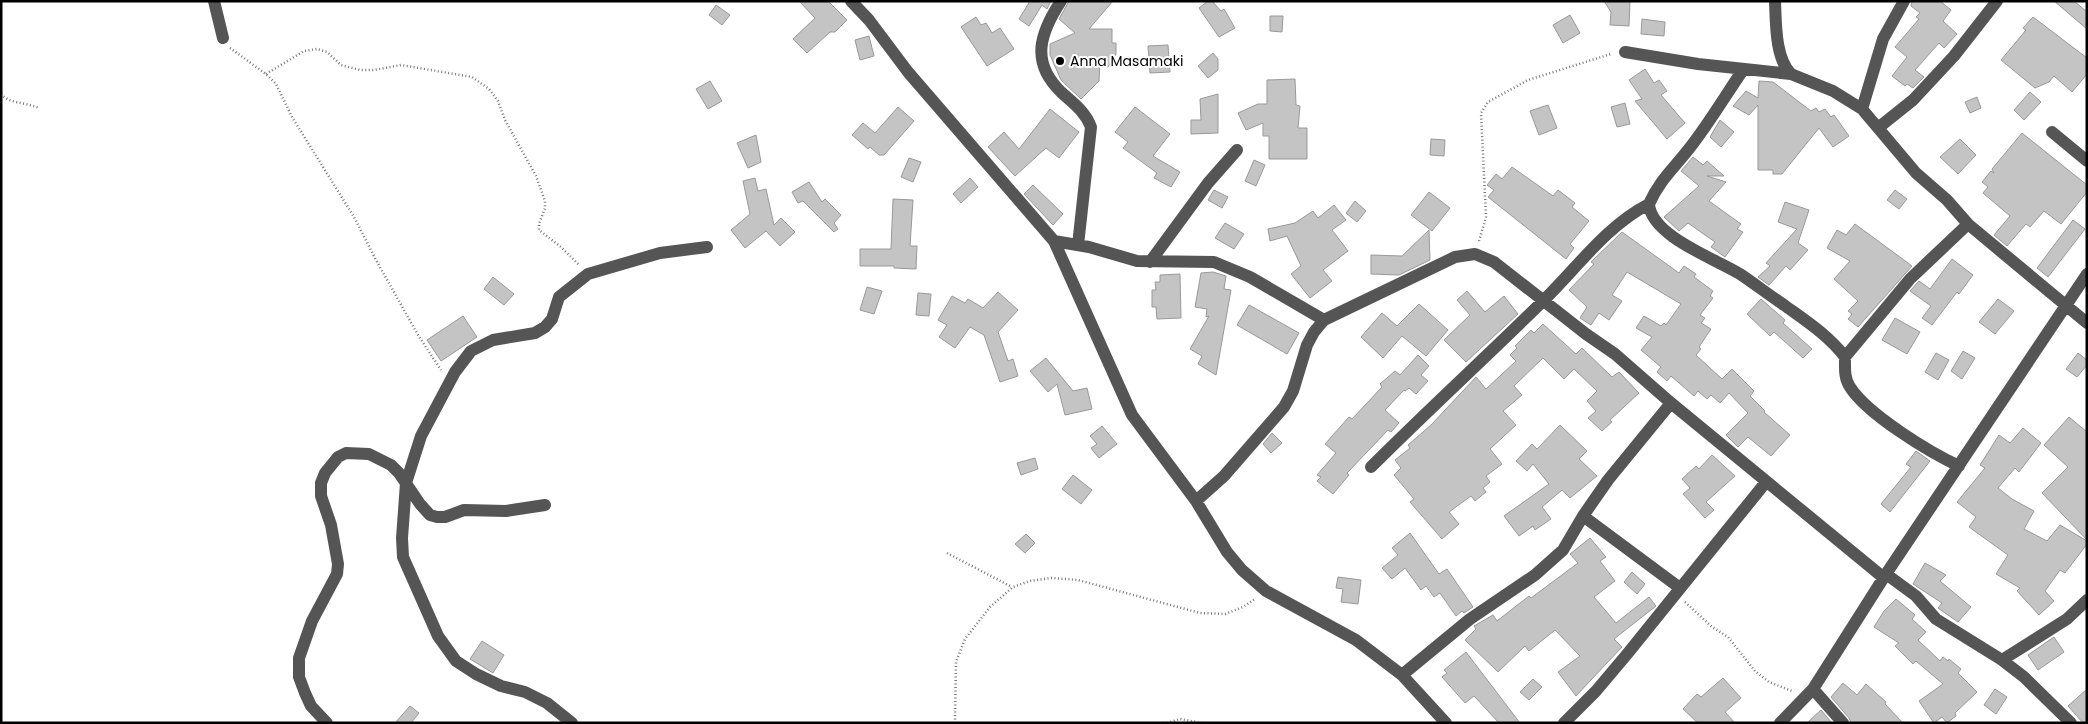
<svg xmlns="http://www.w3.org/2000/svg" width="2088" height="724" viewBox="0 0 2088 724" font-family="Poppins,sans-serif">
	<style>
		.building { fill: #c4c4c4; stroke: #999 }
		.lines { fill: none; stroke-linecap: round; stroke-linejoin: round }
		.path { stroke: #777; stroke-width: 2.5; stroke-dasharray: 1 2.5; stroke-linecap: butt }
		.minor { stroke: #555; stroke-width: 12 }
		.poi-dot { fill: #000; stroke: #fff; stroke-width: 2 }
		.labels { text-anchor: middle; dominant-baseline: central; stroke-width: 4; stroke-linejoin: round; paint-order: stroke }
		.poi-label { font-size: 14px; fill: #000; stroke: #fff; text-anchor: start }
	</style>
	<rect width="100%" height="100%" fill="#fff"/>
	<path class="building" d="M 799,1 L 828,1 L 847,20 L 835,32 L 830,32 L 807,53 L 793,39 L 815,18 Z
		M 1030,1 L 1051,1 L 1047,9 L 1042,5 L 1029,26 L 1019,19 Z
		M 1069,1 L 1113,1 L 1089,29 L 1112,29 L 1112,43 L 1116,43 L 1116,54 L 1108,67 L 1100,63 L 1099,81 L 1081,99 L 1061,80 L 1050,55 L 1050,44 L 1075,33 L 1059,19 Z
		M 1208,1 L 1212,1 L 1221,11 L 1224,9 L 1235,28 L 1219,37 L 1199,8 Z
		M 1604,1 L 1630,1 L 1629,26 L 1610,25 L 1611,12 Z
		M 1912,1 L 1940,1 L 1951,10 L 1943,21 L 1957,34 L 1944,48 L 1939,43 L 1915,70 L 1924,77 L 1913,88 L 1907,84 L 1905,86 L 1892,76 L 1907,57 L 1895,47 L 1919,19 L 1916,17 L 1920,13 L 1911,6 Z
		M 2054,1 L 2074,1 L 2087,12 L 2087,29 Z
		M 716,5 L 730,15 L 722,25 L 709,15 Z
		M 1570,15 L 1580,33 L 1563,43 L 1553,25 Z
		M 1270,16 L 1283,16 L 1282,32 L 1270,31 Z
		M 976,17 L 981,25 L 986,23 L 992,33 L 1000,28 L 1014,49 L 987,66 L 961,27 Z
		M 2033,17 L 2087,58 L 2087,74 L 2072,92 L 2054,76 L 2049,82 L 2035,88 L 2001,60 L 2026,30 L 2023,28 Z
		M 1642,19 L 1665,22 L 1664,36 L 1641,34 Z
		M 869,36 L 874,56 L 860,60 L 855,40 Z
		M 1168,45 L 1170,72 L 1150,73 L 1148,46 Z
		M 1213,53 L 1218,59 L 1218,70 L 1208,78 L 1198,66 Z
		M 1645,69 L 1654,83 L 1659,80 L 1667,91 L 1661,95 L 1685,123 L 1667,139 L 1635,101 L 1642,99 L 1629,80 Z
		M 1295,79 L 1296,105 L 1300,106 L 1298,128 L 1307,128 L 1307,159 L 1269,159 L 1269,136 L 1263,136 L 1263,123 L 1246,130 L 1238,113 L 1258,104 L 1267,104 L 1267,80 Z
		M 710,81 L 722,101 L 708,109 L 696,89 Z
		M 1759,81 L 1773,82 L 1811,111 L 1816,108 L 1819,112 L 1825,109 L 1831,117 L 1834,115 L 1849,136 L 1833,147 L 1819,128 L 1782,174 L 1773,174 L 1773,170 L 1758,170 L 1758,105 L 1749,115 L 1733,106 L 1746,91 L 1758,98 Z
		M 2030,92 L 2041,102 L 2024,120 L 2014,110 Z
		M 1218,94 L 1218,133 L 1191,134 L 1191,120 L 1201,120 L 1200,99 Z
		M 1977,97 L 1981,108 L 1970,113 L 1965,102 Z
		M 1625,103 L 1630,124 L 1617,127 L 1611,107 Z
		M 1548,105 L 1557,128 L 1539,135 L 1530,111 Z
		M 898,107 L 914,121 L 884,155 L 879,155 L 870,147 L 868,149 L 852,135 L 863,123 L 875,133 Z
		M 1135,107 L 1170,134 L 1153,156 L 1180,172 L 1171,187 L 1154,178 L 1157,173 L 1123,148 L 1128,142 L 1115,132 Z
		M 1050,109 L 1079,132 L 1059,158 L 1046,148 L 1015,176 L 988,147 L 1004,132 L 1019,149 Z
		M 1720,120 L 1734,132 L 1721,147 L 1710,137 Z
		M 2022,133 L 2087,185 L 2087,192 L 2061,224 L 2044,211 L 2030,227 L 2026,224 L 2007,246 L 1994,235 L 2010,216 L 1983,193 L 1988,187 L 1982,182 L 1991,171 L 1994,173 L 1992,169 Z
		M 756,135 L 761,162 L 748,168 L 737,143 Z
		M 1431,139 L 1445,140 L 1444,156 L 1430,155 Z
		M 1960,139 L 1976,155 L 1958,174 L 1940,157 Z
		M 1693,157 L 1703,165 L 1707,161 L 1724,176 L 1707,176 L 1726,182 L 1709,201 L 1741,224 L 1737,229 L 1743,232 L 1725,257 L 1711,247 L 1715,242 L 1688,223 L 1679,231 L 1664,217 L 1699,186 L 1681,171 Z
		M 909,158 L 921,162 L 913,182 L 901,177 Z
		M 1254,160 L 1265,165 L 1256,186 L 1245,181 Z
		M 1512,167 L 1553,196 L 1558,190 L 1575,203 L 1572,207 L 1589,221 L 1570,244 L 1574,248 L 1566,259 L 1488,197 L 1494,190 L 1487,185 L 1496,174 L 1502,179 Z
		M 755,178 L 758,191 L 766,189 L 774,225 L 781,218 L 795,232 L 780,246 L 766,231 L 745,248 L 731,230 L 750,214 L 743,181 Z
		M 970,178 L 978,187 L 961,203 L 953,194 Z
		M 809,182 L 822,202 L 825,199 L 841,215 L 834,223 L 838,229 L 834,232 L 803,201 L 798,203 L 792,192 Z
		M 1033,185 L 1063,214 L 1053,225 L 1024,194 Z
		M 1214,190 L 1228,197 L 1222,208 L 1208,200 Z
		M 1895,190 L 1907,199 L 1899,209 L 1887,200 Z
		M 1429,192 L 1450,208 L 1432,231 L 1411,215 Z
		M 893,199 L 913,200 L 910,246 L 917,246 L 916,269 L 894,268 L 894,266 L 860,266 L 860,249 L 891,249 Z
		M 1355,201 L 1366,211 L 1357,222 L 1346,213 Z
		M 1785,202 L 1809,210 L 1798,243 L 1808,250 L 1790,270 L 1786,266 L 1769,285 L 1758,277 L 1770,266 L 1766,263 L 1797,229 L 1778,222 Z
		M 1334,205 L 1346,220 L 1332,230 L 1348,251 L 1323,270 L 1332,281 L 1310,298 L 1291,274 L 1301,266 L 1287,236 L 1270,241 L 1268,229 L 1295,223 L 1313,211 L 1318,218 Z
		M 2073,220 L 2085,229 L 2048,277 L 2037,268 Z
		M 1225,223 L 1244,234 L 1234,249 L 1215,238 Z
		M 1855,224 L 1912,266 L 1858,327 L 1848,319 L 1852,314 L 1848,311 L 1858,301 L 1834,279 L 1850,261 L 1827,248 L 1837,230 L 1846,235 Z
		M 1429,230 L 1430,260 L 1399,275 L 1371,274 L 1371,255 L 1402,256 Z
		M 1622,232 L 1679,273 L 1684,266 L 1696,274 L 1694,277 L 1713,291 L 1710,296 L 1713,298 L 1700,315 L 1705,318 L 1701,323 L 1711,329 L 1699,347 L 1701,349 L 1696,355 L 1722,379 L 1732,369 L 1754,391 L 1750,396 L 1765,411 L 1764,412 L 1790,435 L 1771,456 L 1748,437 L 1738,447 L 1726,435 L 1748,413 L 1729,393 L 1720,403 L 1711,395 L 1707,399 L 1698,391 L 1694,396 L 1671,376 L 1667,381 L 1657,372 L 1661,367 L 1641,350 L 1652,337 L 1636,328 L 1644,316 L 1661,326 L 1664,323 L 1666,325 L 1681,304 L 1627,272 L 1612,295 L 1622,301 L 1609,320 L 1599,313 L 1591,325 L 1580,318 L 1587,307 L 1569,290 L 1594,264 L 1591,262 Z
		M 1952,259 L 1973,275 L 1959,294 L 1957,292 L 1932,325 L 1922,318 L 1931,306 L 1910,291 L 1919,281 L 1930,289 Z
		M 1213,272 L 1226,276 L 1224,289 L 1231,290 L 1216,375 L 1198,364 L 1202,356 L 1190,349 L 1209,316 L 1206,317 L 1207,309 L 1195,307 L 1201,273 Z
		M 1180,274 L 1181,318 L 1157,319 L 1156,307 L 1152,307 L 1152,290 L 1156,290 L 1155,282 L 1160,282 L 1160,275 Z
		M 493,277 L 514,294 L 504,305 L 484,289 Z
		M 867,287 L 882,291 L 874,314 L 860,310 Z
		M 1467,291 L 1485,312 L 1504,296 L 1518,314 L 1466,362 L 1444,340 L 1470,315 L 1457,300 Z
		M 998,292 L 1018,310 L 998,332 L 1008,361 L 1013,359 L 1018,376 L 1000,382 L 984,335 L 970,327 L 955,348 L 939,337 L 947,325 L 938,320 L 952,296 L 965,303 L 968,299 L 983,308 Z
		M 918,293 L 931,294 L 929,316 L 916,315 Z
		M 1761,299 L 1785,320 L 1783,323 L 1812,349 L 1803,358 L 1774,332 L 1770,336 L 1747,314 Z
		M 1998,299 L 2014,311 L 1995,334 L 1979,322 Z
		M 1419,304 L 1448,330 L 1426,356 L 1402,336 L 1383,358 L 1361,337 L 1382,313 L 1397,326 Z
		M 1249,305 L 1299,333 L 1287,354 L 1237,325 Z
		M 463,316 L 477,337 L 441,361 L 427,340 Z
		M 1895,318 L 1920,332 L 1907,354 L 1882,340 Z
		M 1543,324 L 1576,354 L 1582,348 L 1612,377 L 1619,372 L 1639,393 L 1610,420 L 1612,422 L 1602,431 L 1588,418 L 1596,411 L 1587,401 L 1597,391 L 1574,369 L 1564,379 L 1543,358 L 1514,386 L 1522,395 L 1503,411 L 1516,425 L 1490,449 L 1502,464 L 1486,476 L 1490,482 L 1483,488 L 1486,492 L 1475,501 L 1471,496 L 1449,512 L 1459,524 L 1442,539 L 1410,502 L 1414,499 L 1394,475 L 1401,468 L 1395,460 L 1410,448 L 1408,445 L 1431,425 L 1476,377 L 1486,389 L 1516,361 L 1510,355 L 1517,348 L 1515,346 L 1531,330 L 1534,333 Z
		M 1963,351 L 1975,358 L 1962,379 L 1951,371 Z
		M 1936,353 L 1949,360 L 1938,380 L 1925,372 Z
		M 2078,353 L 2087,360 L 2087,365 L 2077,377 L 2066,369 Z
		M 1418,355 L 1429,366 L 1421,375 L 1428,381 L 1416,394 L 1409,388 L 1405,391 L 1404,390 L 1385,410 L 1399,423 L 1391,432 L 1388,430 L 1347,473 L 1349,475 L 1333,494 L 1317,481 L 1321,477 L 1317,475 L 1336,453 L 1325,444 L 1349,417 L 1352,419 L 1382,387 L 1380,384 L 1395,371 L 1400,375 Z
		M 1046,358 L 1073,391 L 1087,388 L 1092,409 L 1065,415 L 1057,384 L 1048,392 L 1030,371 Z
		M 2069,417 L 2087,432 L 2087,540 L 2042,493 L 2068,467 L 2044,445 Z
		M 1560,425 L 1587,451 L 1579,459 L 1597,476 L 1570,498 L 1562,490 L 1542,507 L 1551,519 L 1535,530 L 1533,526 L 1519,536 L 1504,516 L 1549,484 L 1533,464 L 1527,471 L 1516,461 L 1532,444 L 1537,449 Z
		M 1102,426 L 1117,444 L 1099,458 L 1091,448 L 1097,444 L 1090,436 Z
		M 2023,428 L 2041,443 L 2019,472 L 2015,468 L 1998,488 L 2012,499 L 2034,511 L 2024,529 L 2047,541 L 2060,525 L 2087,541 L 2087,544 L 2065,573 L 2060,570 L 2045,591 L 2054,601 L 2039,615 L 2017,591 L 2020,588 L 1996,574 L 2008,555 L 1969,527 L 1976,517 L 1957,502 L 1985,468 L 1980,465 L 1999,435 L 2010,443 Z
		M 1272,433 L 1282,443 L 1271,453 L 1263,444 Z
		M 1916,451 L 1930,461 L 1890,512 L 1881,504 L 1911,467 L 1906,464 Z
		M 1712,455 L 1735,476 L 1706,502 L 1714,510 L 1705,518 L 1683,494 L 1690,488 L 1682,479 L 1696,466 L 1699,469 Z
		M 1035,458 L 1038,469 L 1021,475 L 1017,463 Z
		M 1073,475 L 1092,490 L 1081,504 L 1062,489 Z
		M 1410,533 L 1439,574 L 1447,569 L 1473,607 L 1464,613 L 1462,611 L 1456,616 L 1440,593 L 1434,597 L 1426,586 L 1421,590 L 1405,568 L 1392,579 L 1382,568 L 1398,555 L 1392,548 Z
		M 1026,534 L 1035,543 L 1025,553 L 1015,544 Z
		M 1590,538 L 1606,557 L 1600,561 L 1615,581 L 1594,597 L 1616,623 L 1649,597 L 1656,606 L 1614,639 L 1622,647 L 1576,696 L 1558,672 L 1580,656 L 1555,630 L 1529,651 L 1525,646 L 1498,672 L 1465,640 L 1476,629 L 1474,626 L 1493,615 L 1497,621 L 1529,596 L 1531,598 L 1578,563 L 1570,554 Z
		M 1925,563 L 1946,575 L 1940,581 L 1971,607 L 1958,622 L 1938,608 L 1942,603 L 1913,584 Z
		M 1632,572 L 1645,584 L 1637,594 L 1624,582 Z
		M 1338,577 L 1361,580 L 1358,604 L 1341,602 L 1343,589 L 1336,588 Z
		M 1896,599 L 1915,615 L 1912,619 L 1926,632 L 1918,640 L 1940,661 L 1943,657 L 1948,661 L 1949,659 L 1961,669 L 1958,673 L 1977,692 L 1955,713 L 1956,716 L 1947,723 L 1942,717 L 1934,723 L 1919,701 L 1943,684 L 1916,661 L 1913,664 L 1895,646 L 1899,643 L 1874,627 L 1884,611 Z
		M 2054,637 L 2064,652 L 2038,670 L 2028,655 Z
		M 482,641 L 504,655 L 493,673 L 470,659 Z
		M 1466,652 L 1520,723 L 1499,723 L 1474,696 L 1465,703 L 1442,677 L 1447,673 L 1444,670 Z
		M 1723,678 L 1741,698 L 1725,712 L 1735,723 L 1698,723 L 1683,709 L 1697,694 L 1701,697 Z
		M 1533,679 L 1542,687 L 1529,700 L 1520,692 Z
		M 1843,683 L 1857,695 L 1866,684 L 1886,702 L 1885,704 L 1903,723 L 1851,723 L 1849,718 L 1831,697 Z
		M 1995,689 L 2007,697 L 1996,714 L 1984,705 Z
		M 2087,689 L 2087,723 L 2083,723 L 2068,706 Z
		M 410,706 L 419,713 L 411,723 L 395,723 Z
		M 1821,710 L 1832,723 L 1807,723 Z"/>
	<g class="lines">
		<path class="path" d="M 230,48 L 266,74 L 276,84 L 292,117 L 354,217 L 376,260 L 418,335 L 441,370
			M 266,74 L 304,51 L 317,49 L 327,52 L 341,65 L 360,70 L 374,70 L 401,65 L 472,77 L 489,89 L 498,101 L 505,120 L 536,176 L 545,201 L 545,208 L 539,224 L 539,230 L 561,247 L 579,265
			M 1,94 C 10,104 25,102 39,108
			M 1479,241 L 1486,217 L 1481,113 L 1488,102 L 1528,80 L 1611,54
			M 947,553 L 1012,587
			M 1685,602 L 1712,627 L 1728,637 L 1755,671 L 1769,682 L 1792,691
			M 955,723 L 956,662 L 965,639 L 990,607 L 1013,587 L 1030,581 L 1051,578 L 1078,580 L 1200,613 L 1225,614 L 1243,607 L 1255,599
			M 1167,723 L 1180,719 L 1202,723"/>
		<path class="minor" d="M 214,1 L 223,38
			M 851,1 L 869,20 L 908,72 L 1054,241 L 1132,415 L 1196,501 L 1227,552 L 1242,570 L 1266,591 L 1356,640 L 1402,675 L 1446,723
			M 1061,1 C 1040,33 1030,62 1061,92 C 1073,103 1085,111 1091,127 L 1078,245
			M 1775,1 C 1776,23 1775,58 1791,74 L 1833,91 L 1862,109 L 1916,173 L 1947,200 L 1968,224 L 2087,323
			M 1625,52 L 1698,64 L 1791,74
			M 1743,70 C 1725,96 1708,125 1688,150 C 1673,169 1659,181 1649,204 C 1651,236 1716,259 1740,274 C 1755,284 1769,295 1784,305 C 1806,321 1828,335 1845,357 C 1845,368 1844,378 1850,387 C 1867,414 1929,452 1959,466
			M 1862,109 L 1883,39 L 1904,1
			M 1878,128 L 1913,100 L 1954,56 L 1997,1
			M 2052,132 L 2087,161
			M 1054,241 L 1089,247 L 1137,261 L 1214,262 L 1250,277 L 1324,320
			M 1150,262 L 1208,183 L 1237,150
			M 1845,357 L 1910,279 L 1968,224
			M 1371,467 C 1427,411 1486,357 1543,301 C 1577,268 1606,226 1649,204
			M 1196,501 L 1224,476 L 1284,407 L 1293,391 L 1307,345 L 1314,332 L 1324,320 L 1455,257 L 1475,254 L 1494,262 L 1586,334 L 1615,354 L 1671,403 L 1884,578
			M 1583,516 L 1680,588
			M 1886,574 L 1916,596 L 1936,619 L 2002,660 L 2024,677 L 2071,723
			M 2002,660 L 2067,619 L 2087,600
			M 1402,675 L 1470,619 L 1535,575 L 1563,550 L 1583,516 L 1608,480 L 1671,403
			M 1813,689 L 1843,723
			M 327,723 L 311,706 L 305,693 L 299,677 L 299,658 L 312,621 L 337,574 L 338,564 L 331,525 L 321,496 L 321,483 L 325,473 L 338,457 L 346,453 L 369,454 L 391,465 L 399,473 L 420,504 L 430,515 L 437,517 L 445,517 L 464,510 L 506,511 L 545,505
			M 572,723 L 547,703 L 525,692 L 501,686 L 476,674 L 456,661 L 438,636 L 403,557 L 402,538 L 406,483 L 421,436 L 455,372 L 471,351 L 493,340 L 535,333 L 545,327 L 552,319 L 559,297 L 588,274 L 660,253 L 707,247
			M 1564,723 L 1596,691 L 1628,653 L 1766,482
			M 1780,723 L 1813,689 L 1886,574 L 2087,274"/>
	</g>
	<circle class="poi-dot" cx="1060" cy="61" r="5"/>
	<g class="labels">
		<g class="poi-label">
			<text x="1070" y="61">Anna Masamaki</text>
		</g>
	</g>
	<rect width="2088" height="724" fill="none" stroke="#000000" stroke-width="5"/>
</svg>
